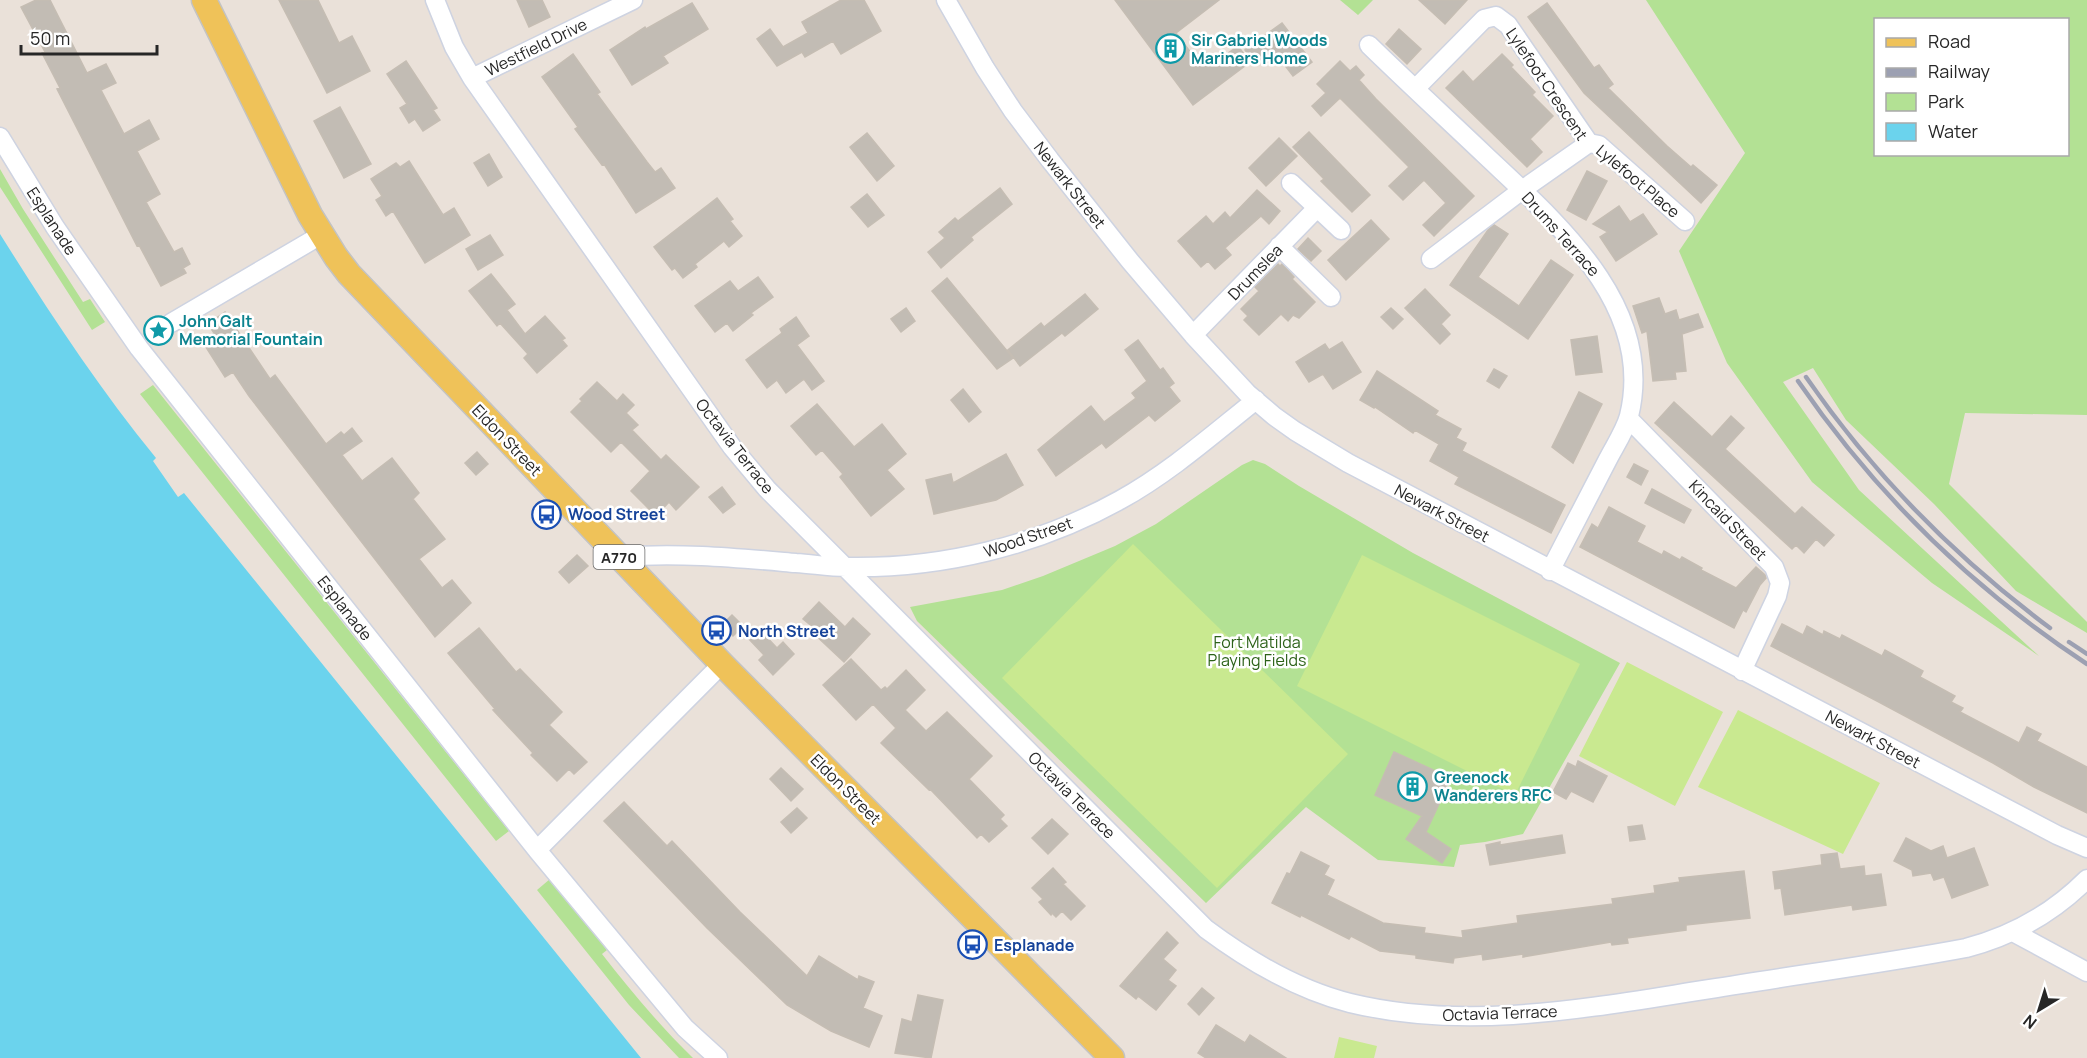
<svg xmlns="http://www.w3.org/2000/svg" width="2087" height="1058" viewBox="0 0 2087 1058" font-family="Manrope,sans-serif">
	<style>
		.green { fill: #b3e194; fill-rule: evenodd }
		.pitch { fill: #c9e990 }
		.water { fill: #6bd3ed }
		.building { fill: #c2bcb4; stroke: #c5bdb3; stroke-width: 1.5 }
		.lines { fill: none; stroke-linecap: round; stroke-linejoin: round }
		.minor-casing { stroke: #ced3e1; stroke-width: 21 }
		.major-casing { stroke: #c3c3c3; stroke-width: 27 }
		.minor { stroke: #fff; stroke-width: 18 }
		.major { stroke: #efc259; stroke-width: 24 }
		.rail { stroke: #9ca0b2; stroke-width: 4.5 }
		.labels { text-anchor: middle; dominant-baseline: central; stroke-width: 5; stroke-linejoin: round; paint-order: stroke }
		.shield { fill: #fff; stroke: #686868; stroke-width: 1.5 }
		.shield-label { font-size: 15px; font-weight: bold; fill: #272727 }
		.culture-label { font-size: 16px; font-weight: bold; fill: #0d838f; stroke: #fff; text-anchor: start }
		.street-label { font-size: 16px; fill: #272727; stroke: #fff }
		.transit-label { font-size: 16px; font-weight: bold; fill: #164399; stroke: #fff; text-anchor: start }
		.park-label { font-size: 16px; fill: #2d6219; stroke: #fff }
	</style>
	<rect width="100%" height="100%" fill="#eae1d9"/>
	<path class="green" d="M 1340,0 L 1373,0 L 1358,15 Z
		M 1646,0 L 2087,0 L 2087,415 L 1965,413 L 1949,484 L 2087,622 L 2087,633 L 2016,591 L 1934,504 L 1846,420 L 1813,368 L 1783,382 L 1859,490 L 2039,656 L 1932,583 L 1812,482 L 1727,363 L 1679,251 L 1745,153 ZM 1876,20 L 2068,20 L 2068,154 L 1876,154 Z
		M 0,169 L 23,209 L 83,302 L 90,299 L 105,322 L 92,330 L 0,187 Z
		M 153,385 L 509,831 L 496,841 L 140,394 Z
		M 1253,460 L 1265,464 L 1299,486 L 1413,553 L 1620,663 L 1523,834 L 1485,842 L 1460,845 L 1454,867 L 1378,860 L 1306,807 L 1206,903 L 917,621 L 910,607 L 1002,590 L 1043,576 L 1115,546 L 1156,524 L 1242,465 Z
		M 550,879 L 607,950 L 602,954 C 630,990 660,1026 693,1058 L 679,1058 L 629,1005 L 537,890 Z"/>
	<path class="pitch" d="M 1133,544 L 1348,754 L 1217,888 L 1002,678 Z
		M 1362,555 L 1580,664 L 1515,795 L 1297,686 Z
		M 1627,662 L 1723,712 L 1675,806 L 1579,756 Z
		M 1738,710 L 1880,783 L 1843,854 L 1698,787 Z
		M 1339,1037 L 1377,1046 L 1374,1058 L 1334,1058 Z"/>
	<path class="water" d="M 0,234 C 49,312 98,387 156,458 L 153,461 L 178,497 L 184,493 L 641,1058 L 0,1058 Z"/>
	<path class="building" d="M 36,0 L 50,0 L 87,73 L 106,64 L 116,83 L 101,90 L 124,134 L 149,120 L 159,139 L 137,151 L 160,194 L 146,202 L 174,252 L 182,248 L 190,264 L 183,268 L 186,273 L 161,286 L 139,245 L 137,246 L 57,89 L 60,88 L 42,53 L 45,52 L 21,7 Z
		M 279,0 L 318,0 L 339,43 L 352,36 L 370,71 L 327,93 Z
		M 517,0 L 542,0 L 550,17 L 529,27 Z
		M 841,0 L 864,0 L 881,31 L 841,54 L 833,41 L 805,57 L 802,52 L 777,66 L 757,39 L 770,29 L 783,47 L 808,33 L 802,22 Z
		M 1115,0 L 1219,0 L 1176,33 L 1194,57 L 1200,53 L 1210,66 L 1238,46 L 1250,62 L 1193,105 Z
		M 1419,0 L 1467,0 L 1445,24 Z
		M 692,3 L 708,29 L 663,56 L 668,63 L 632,85 L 610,50 L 645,27 L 646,29 Z
		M 1547,3 L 1594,68 L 1599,65 L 1613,84 L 1608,88 L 1667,146 L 1691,167 L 1693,165 L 1717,185 L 1701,203 L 1584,93 L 1528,17 Z
		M 1282,23 L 1312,62 L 1293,76 L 1277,55 L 1264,65 L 1259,57 L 1253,61 L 1245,50 Z
		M 1399,29 L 1421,49 L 1407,64 L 1386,44 Z
		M 573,54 L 600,92 L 597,94 L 647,162 L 655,172 L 661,168 L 675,188 L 636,213 L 604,164 L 602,165 L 575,129 L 578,127 L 542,77 Z
		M 1502,54 L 1513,65 L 1511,67 L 1535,92 L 1532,95 L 1553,116 L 1530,139 L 1542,152 L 1527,167 L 1446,88 L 1463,71 L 1473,82 Z
		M 406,61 L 437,108 L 433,110 L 440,120 L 423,131 L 415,119 L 409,123 L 400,108 L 407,104 L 387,74 Z
		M 1340,61 L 1350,71 L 1356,66 L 1364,75 L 1359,80 L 1376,99 L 1474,196 L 1434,236 L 1423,225 L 1446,203 L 1424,180 L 1403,200 L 1389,186 L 1409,167 L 1340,98 L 1321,116 L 1312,106 L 1326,93 L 1317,84 Z
		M 340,107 L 371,164 L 344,178 L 314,121 Z
		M 1309,132 L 1370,195 L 1352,212 L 1321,181 L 1324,179 L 1293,147 Z
		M 867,133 L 894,166 L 877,181 L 850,147 Z
		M 1279,138 L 1297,156 L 1266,186 L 1249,168 Z
		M 489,154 L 502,177 L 488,186 L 474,163 Z
		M 409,161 L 443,215 L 454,208 L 470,235 L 425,263 L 393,211 L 386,216 L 376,200 L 382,196 L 371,179 L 396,163 L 400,167 Z
		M 1587,171 L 1607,181 L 1586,220 L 1567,210 Z
		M 1000,188 L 1012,204 L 971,237 L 973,240 L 941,268 L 928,252 L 945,238 L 939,232 L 955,218 L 958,221 Z
		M 1257,190 L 1280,211 L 1269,224 L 1261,216 L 1225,248 L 1231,255 L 1215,269 L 1208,261 L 1201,267 L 1178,241 L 1206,216 L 1213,224 L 1225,212 L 1230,218 Z
		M 867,194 L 884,215 L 868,227 L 851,207 Z
		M 717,198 L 733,219 L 730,221 L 742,236 L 729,247 L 724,241 L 695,264 L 697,267 L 683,278 L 675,268 L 672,270 L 654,247 Z
		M 1619,206 L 1630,222 L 1643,214 L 1657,234 L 1616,261 L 1600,237 L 1608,232 L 1593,224 Z
		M 1371,220 L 1389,239 L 1346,280 L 1328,260 Z
		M 1494,225 L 1508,234 L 1478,277 L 1519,306 L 1551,260 L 1573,275 L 1528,339 L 1450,285 L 1488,230 Z
		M 490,235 L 503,255 L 478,270 L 466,249 Z
		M 1308,238 L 1321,251 L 1311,261 L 1298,249 Z
		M 1278,264 L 1280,266 L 1282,264 L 1294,277 L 1292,279 L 1315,302 L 1299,318 L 1293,315 L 1288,321 L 1281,314 L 1259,335 L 1244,320 L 1248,316 L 1241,309 L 1259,291 L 1255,287 Z
		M 491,274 L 515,304 L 507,310 L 525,334 L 545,316 L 565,338 L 562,340 L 567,346 L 537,373 L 524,358 L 528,354 L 500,323 L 497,326 L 469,291 Z
		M 758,277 L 773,297 L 751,313 L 753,315 L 733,331 L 727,323 L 715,332 L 695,306 L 730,281 L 738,291 Z
		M 947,278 L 1013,358 L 997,369 L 932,291 Z
		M 1425,289 L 1450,315 L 1441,324 L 1450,334 L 1440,344 L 1405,308 Z
		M 1085,294 L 1098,309 L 1065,336 L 1062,333 L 1020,366 L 1008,350 L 1041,323 L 1044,327 Z
		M 1659,298 L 1665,314 L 1676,310 L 1679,320 L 1698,314 L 1703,327 L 1682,334 L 1686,371 L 1675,372 L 1676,379 L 1653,381 L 1647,331 L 1642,333 L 1633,306 Z
		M 906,308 L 915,321 L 901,332 L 891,319 Z
		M 1391,308 L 1403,319 L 1393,329 L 1381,317 Z
		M 225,312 L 270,379 L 275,375 L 326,444 L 341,432 L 344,435 L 352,428 L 362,441 L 342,455 L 362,481 L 392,458 L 419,493 L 413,499 L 445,539 L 419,559 L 442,588 L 452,580 L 471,603 L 435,637 L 249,396 L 233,372 L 225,377 L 202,341 L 214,333 L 208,324 Z
		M 796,317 L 809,336 L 797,345 L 824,381 L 812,390 L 804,379 L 786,393 L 777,380 L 767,388 L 746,360 L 782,333 L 780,329 Z
		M 1597,336 L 1602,372 L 1576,375 L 1571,340 Z
		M 1138,340 L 1160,370 L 1163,368 L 1174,383 L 1169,387 L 1180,401 L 1155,421 L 1149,415 L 1106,448 L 1102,443 L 1056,476 L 1038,450 L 1091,406 L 1104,422 L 1136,398 L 1132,393 L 1147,381 L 1125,350 Z
		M 1342,342 L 1361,372 L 1333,389 L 1323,374 L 1309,382 L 1296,362 L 1325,344 L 1329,350 Z
		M 1494,369 L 1507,376 L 1499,388 L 1487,381 Z
		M 1377,371 L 1438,411 L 1435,415 L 1461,429 L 1456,438 L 1466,443 L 1462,451 L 1565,505 L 1551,533 L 1455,484 L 1459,477 L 1430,461 L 1439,444 L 1415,430 L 1413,433 L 1375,407 L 1374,408 L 1360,400 Z
		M 597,382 L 617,401 L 623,394 L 634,405 L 626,413 L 638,425 L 632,430 L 661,460 L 666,455 L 699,487 L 676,510 L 669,502 L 656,516 L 631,491 L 650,471 L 621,442 L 611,452 L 571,412 L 582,401 L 580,399 Z
		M 963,389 L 981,412 L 969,422 L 951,400 Z
		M 1579,392 L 1602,404 L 1573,463 L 1552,447 Z
		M 1674,402 L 1712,437 L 1731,416 L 1744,428 L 1725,449 L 1795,514 L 1802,507 L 1834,535 L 1824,546 L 1816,539 L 1804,553 L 1796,545 L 1792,549 L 1655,423 Z
		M 817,404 L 854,447 L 882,424 L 906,454 L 887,470 L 904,489 L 871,516 L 840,477 L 843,474 L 822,450 L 816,455 L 791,426 Z
		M 477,452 L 488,464 L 476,475 L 465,463 Z
		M 1006,454 L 1023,485 L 996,500 L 934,514 L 926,480 L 951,474 L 953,483 Z
		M 1634,464 L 1648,471 L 1641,485 L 1627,477 Z
		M 722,487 L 735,504 L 723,513 L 709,497 Z
		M 1652,489 L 1691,510 L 1684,523 L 1645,503 Z
		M 1609,507 L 1645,526 L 1637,542 L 1662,555 L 1664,551 L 1680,560 L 1682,557 L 1702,568 L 1701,570 L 1736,588 L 1756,567 L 1765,575 L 1766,578 L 1760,585 L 1746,612 L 1743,610 L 1734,628 L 1580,547 L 1592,524 L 1598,528 Z
		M 577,555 L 588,566 L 569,583 L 559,572 Z
		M 819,602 L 845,627 L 853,618 L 870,634 L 844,662 L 811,631 L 814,628 L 803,619 Z
		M 732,615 L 743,626 L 733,636 L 722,625 Z
		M 1782,624 L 1803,635 L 1807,626 L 1823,635 L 1824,631 L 1840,639 L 1842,635 L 1882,656 L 1885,650 L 1923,671 L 1920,677 L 1955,696 L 1951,702 L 1963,708 L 1960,712 L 2019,743 L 2027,727 L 2041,734 L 2037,741 L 2087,767 L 2087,813 L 2034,787 L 1993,763 L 1877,701 L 1771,646 Z
		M 479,628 L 516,672 L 520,669 L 562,712 L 549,725 L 587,762 L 574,774 L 569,769 L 557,781 L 531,755 L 533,753 L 493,710 L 495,709 L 448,653 Z
		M 758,628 L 777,648 L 783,642 L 794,654 L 773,675 L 759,660 L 764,655 L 748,638 Z
		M 851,659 L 881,690 L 885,687 L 887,689 L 906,670 L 925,690 L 905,710 L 926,731 L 947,712 L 992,756 L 969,779 L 1004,815 L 1000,819 L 1007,826 L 989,842 L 981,834 L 977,838 L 930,789 L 929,790 L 881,743 L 896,728 L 873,704 L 856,720 L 823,685 Z
		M 1394,752 L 1451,778 L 1426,832 L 1451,849 L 1442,863 L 1406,839 L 1422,816 L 1375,795 Z
		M 1578,761 L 1607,776 L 1593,802 L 1571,791 L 1566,799 L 1553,792 L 1568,763 L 1576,767 Z
		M 781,768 L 803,789 L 791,801 L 770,779 Z
		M 624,802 L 667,846 L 672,841 L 740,912 L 807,976 L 819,956 L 858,980 L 859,976 L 874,982 L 863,1008 L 882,1016 L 869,1047 L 831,1031 L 787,1005 L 707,928 L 604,821 Z
		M 797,808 L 807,818 L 791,833 L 781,822 Z
		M 1052,819 L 1068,834 L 1048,854 L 1032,838 Z
		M 1642,825 L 1645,839 L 1630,841 L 1628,827 Z
		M 1562,835 L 1565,853 L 1490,865 L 1486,845 L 1500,842 L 1500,845 Z
		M 1906,838 L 1931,851 L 1943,846 L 1947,858 L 1974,848 L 1988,885 L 1952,898 L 1944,877 L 1934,880 L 1931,873 L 1913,876 L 1912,870 L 1894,861 Z
		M 1301,852 L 1329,866 L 1324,875 L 1334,880 L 1327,895 L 1383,923 L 1425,928 L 1424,933 L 1463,938 L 1462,931 L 1518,923 L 1517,916 L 1613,904 L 1612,899 L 1655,893 L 1654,886 L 1680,882 L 1679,878 L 1744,871 L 1750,918 L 1686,925 L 1686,930 L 1627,938 L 1628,943 L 1612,945 L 1611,942 L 1523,957 L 1523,954 L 1483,960 L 1482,954 L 1454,958 L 1453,963 L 1416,958 L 1416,955 L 1380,951 L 1351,936 L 1349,939 L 1301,915 L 1300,917 L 1272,903 L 1287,873 L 1290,874 Z
		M 1837,853 L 1840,869 L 1864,866 L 1865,876 L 1881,874 L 1886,905 L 1853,910 L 1852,905 L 1785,915 L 1781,888 L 1775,889 L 1773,872 L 1822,865 L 1821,855 Z
		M 1053,868 L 1066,882 L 1063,884 L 1085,906 L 1071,920 L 1062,911 L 1056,917 L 1052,913 L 1051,915 L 1039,902 L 1043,899 L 1032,888 Z
		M 1167,932 L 1178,943 L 1163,959 L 1176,970 L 1168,980 L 1176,986 L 1156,1010 L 1138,996 L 1136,999 L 1120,986 Z
		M 1202,988 L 1214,998 L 1199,1015 L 1188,1004 Z
		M 918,995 L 943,1000 L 931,1058 L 895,1053 L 902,1019 L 912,1022 Z
		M 1216,1025 L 1245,1043 L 1250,1035 L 1286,1058 L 1206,1058 L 1198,1053 Z"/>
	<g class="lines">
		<defs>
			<path id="minor" d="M 435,0 L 454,47 L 472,78 L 732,447 L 767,489 L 1206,929 C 1249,961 1298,990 1350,1003 C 1469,1032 1593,1007 1710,989 C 1795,975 1881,964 1966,948 C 2012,936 2053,913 2087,879
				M 946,0 L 985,68 L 1013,111 L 1050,160 L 1130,261 L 1193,335 L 1247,393 L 1274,416 L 1295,431 L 1348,463 L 2057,835 L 2087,848
				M 1369,45 C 1407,82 1446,118 1485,155 C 1556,222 1656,306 1629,416 C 1625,431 1614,447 1607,461 C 1588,498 1569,534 1550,571
				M 472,78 L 633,0
				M 1415,89 L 1484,19 L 1496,16 L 1508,25 L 1589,143 L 1522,190 L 1431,259
				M 0,137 L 55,227 L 139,348 L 537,850 L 685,1028 L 718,1058
				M 1589,143 L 1599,145 L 1685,221
				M 1291,183 L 1341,230
				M 1279,246 L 1331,297
				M 171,323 L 321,235
				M 1193,335 L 1317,208
				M 1629,419 L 1774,567 L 1780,583 L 1777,596 L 1742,671
				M 620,557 C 678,552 738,558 796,563 C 813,564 829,567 846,567 C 941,569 1037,546 1120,500 C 1169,473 1212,435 1256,400
				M 537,850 L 722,664
				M 2013,932 L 2087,972"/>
			<path id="major" d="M 204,0 L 310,215 L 336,257 L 349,274 L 722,664 L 1112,1058"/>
		</defs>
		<use href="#minor" class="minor-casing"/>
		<use href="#major" class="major-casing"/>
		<use href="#minor" class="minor"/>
		<use href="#major" class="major"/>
		<path class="rail" d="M 1806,377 C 1873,474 1956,558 2050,628
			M 1798,381 C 1875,493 1973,589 2087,664
			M 2069,642 L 2087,654"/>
	</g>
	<defs>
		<symbol id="building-ring" viewBox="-11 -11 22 22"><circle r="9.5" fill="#fff" stroke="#0f9aa8" stroke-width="1.5"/><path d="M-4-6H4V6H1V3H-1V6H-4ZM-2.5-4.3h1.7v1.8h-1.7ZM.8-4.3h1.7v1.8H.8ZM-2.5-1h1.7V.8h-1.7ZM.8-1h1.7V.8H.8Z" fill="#0f9aa8"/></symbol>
		<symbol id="sight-ring" viewBox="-11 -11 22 22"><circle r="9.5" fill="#fff" stroke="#0f9aa8" stroke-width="1.5"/><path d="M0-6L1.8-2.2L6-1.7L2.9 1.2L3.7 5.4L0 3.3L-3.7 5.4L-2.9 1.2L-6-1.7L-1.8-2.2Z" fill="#0f9aa8"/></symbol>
		<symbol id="bus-ring" viewBox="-11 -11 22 22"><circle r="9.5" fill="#fff" stroke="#1a4fb4" stroke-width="1.5"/><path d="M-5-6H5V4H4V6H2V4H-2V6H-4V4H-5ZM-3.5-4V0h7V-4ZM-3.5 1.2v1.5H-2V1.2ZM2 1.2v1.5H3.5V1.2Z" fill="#1a4fb4"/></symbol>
	</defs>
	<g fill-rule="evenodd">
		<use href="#building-ring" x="1154" y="32" width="33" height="33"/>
		<use href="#sight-ring" x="142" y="314" width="33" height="33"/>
		<use href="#bus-ring" x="530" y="498" width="33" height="33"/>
		<use href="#bus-ring" x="700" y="614" width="33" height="33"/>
		<use href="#building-ring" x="1396" y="770" width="33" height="33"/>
		<use href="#bus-ring" x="956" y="928" width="33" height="33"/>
	</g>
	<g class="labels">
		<rect class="shield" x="593.5" y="545" width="51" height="24" rx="4.5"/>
		<g class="shield-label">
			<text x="619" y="557">A770</text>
		</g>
		<g class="culture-label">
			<text x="1191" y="40">Sir Gabriel Woods<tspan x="1191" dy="18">Mariners Home</tspan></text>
			<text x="179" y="321">John Galt<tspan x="179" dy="18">Memorial Fountain</tspan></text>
			<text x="1434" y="777">Greenock<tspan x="1434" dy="18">Wanderers RFC</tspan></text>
		</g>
		<g class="street-label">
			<text transform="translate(536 47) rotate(-26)">Westfield Drive</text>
			<text transform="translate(1547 84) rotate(56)">Lylefoot Crescent</text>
			<text transform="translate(1638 181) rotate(40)">Lylefoot Place</text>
			<text transform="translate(1070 185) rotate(52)">Newark Street</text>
			<text transform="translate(52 221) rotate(57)">Esplanade</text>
			<text transform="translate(1561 234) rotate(48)">Drums Terrace</text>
			<text transform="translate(1255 272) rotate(-46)">Drumslea</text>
			<text transform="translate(507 440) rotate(46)">Eldon Street</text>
			<text transform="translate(735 446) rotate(52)">Octavia Terrace</text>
			<text transform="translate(1442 513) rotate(28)">Newark Street</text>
			<text transform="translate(1728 520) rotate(46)">Kincaid Street</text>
			<text transform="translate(1028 537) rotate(-19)">Wood Street</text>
			<text transform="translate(345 608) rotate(52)">Esplanade</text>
			<text transform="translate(1873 739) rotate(28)">Newark Street</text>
			<text transform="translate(846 789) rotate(45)">Eldon Street</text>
			<text transform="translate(1072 795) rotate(45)">Octavia Terrace</text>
			<text transform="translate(1500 1013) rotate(-2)">Octavia Terrace</text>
		</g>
		<g class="transit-label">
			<text x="568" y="514">Wood Street</text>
			<text x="738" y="631">North Street</text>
			<text x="994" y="945">Esplanade</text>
		</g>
		<g class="park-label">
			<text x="1257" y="642">Fort Matilda<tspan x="1257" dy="18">Playing Fields</tspan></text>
		</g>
	</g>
	<rect x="1874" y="18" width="195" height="138" fill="#ffffff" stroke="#a9a9a9" stroke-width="1.5"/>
	<rect x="1886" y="38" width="30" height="9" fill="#efc259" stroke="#a9a9a9" stroke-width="1.5"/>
	<text x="1928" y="48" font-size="18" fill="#272727">Road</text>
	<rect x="1886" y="68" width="30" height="9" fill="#9ca0b2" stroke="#a9a9a9" stroke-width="1.5"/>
	<text x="1928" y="78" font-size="18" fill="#272727">Railway</text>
	<rect x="1886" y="93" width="30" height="18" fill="#b3e194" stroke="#a9a9a9" stroke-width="1.5"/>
	<text x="1928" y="108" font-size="18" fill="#272727">Park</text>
	<rect x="1886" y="123" width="30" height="18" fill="#6bd3ed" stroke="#a9a9a9" stroke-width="1.5"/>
	<text x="1928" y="138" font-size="18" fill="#272727">Water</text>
	<g transform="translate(2039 1010) rotate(218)" stroke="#ffffff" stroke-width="4.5" paint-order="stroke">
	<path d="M0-4.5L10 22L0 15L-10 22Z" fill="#272727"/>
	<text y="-9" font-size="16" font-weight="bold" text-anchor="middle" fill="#272727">N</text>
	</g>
	<path d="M21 45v9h136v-9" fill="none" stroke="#272727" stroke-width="3"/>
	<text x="30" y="45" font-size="18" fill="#272727" stroke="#ffffff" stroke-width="4.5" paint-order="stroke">50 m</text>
</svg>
